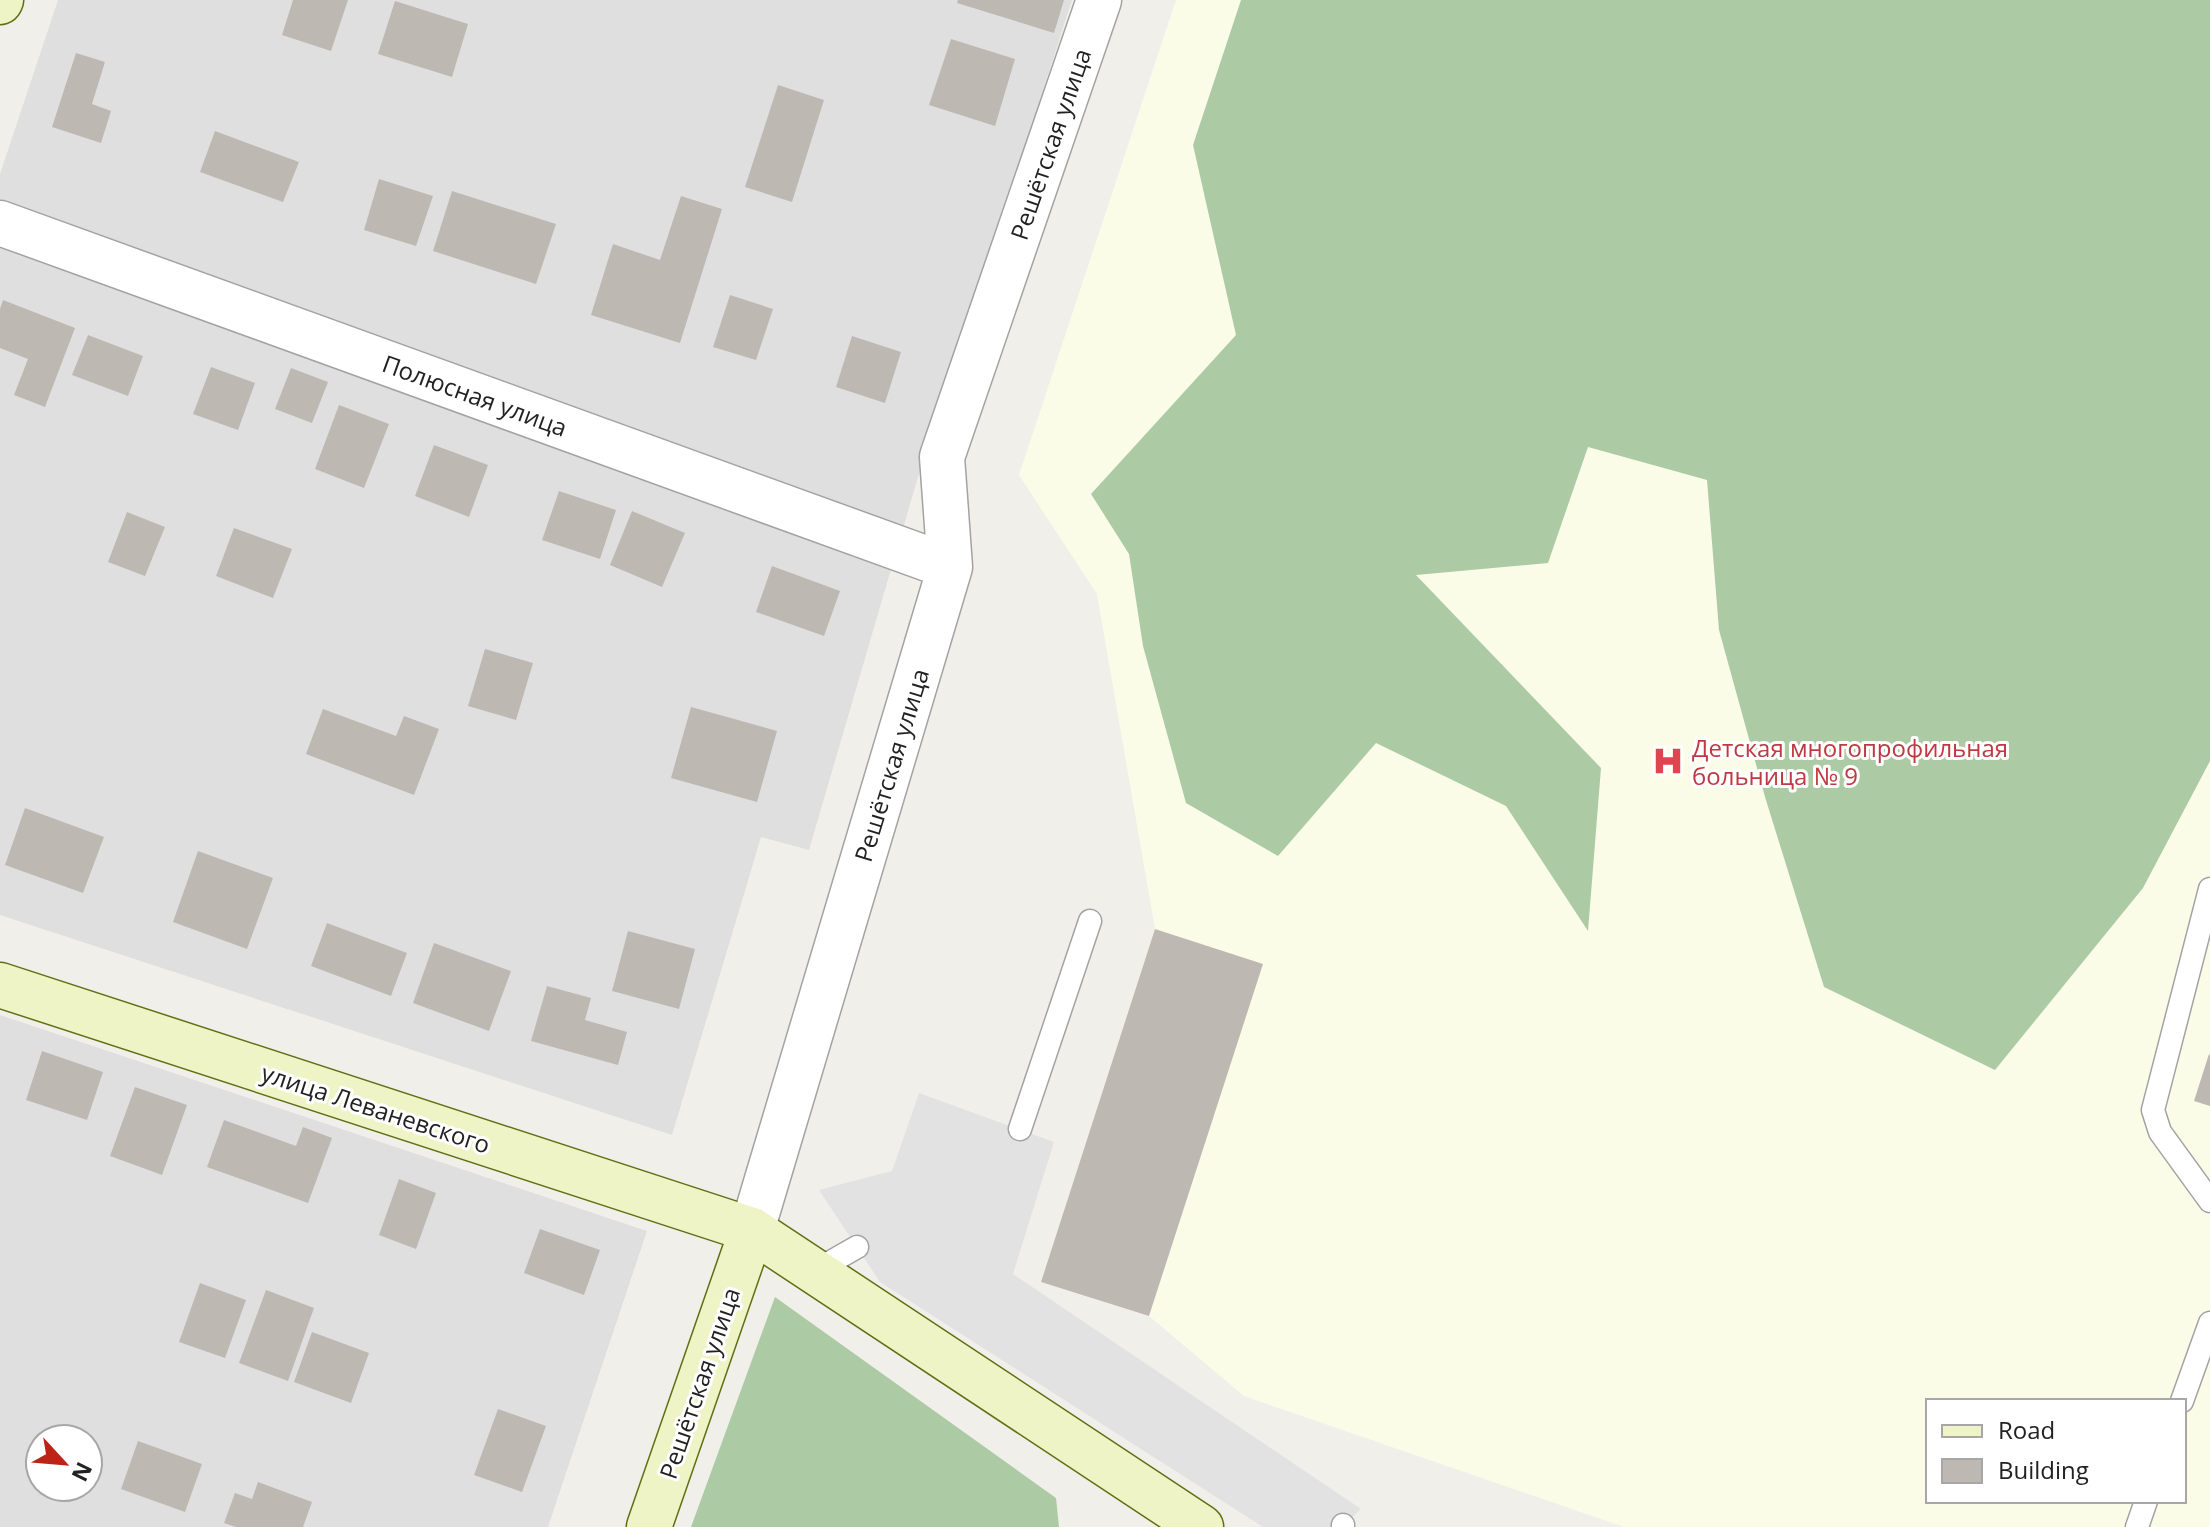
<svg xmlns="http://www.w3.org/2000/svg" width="2210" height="1527" viewBox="0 0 2210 1527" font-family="'Open Sans',sans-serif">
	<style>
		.residential { fill: #e0dfdf; fill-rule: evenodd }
		.education { fill: #fbfce8; fill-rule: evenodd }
		.forest { fill: #accba4 }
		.parking { fill: #e2e2e2 }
		.building { fill: #beb8b3 }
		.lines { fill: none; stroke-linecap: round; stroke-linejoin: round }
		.lane-casing { stroke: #a3a3a3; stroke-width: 25 }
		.street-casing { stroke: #a3a3a3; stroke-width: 47 }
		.secondary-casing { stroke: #5e7012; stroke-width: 47 }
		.lane { stroke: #fff; stroke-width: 22 }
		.street { stroke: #fff; stroke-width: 44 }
		.secondary { stroke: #eef4c5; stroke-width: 44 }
		.labels { text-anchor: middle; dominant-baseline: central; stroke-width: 6; stroke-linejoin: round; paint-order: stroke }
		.street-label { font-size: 24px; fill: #222; stroke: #fff }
		.health-label { font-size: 24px; fill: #be3a42; stroke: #fff; text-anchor: start }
	</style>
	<rect width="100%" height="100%" fill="#f1efea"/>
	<path class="residential" d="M 58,0 L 1072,0 L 918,477 L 809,850 L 761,837 L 672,1135 L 0,915 L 0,174 Z
		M 0,1015 L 647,1231 L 548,1527 L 0,1527 ZM 40,1439 L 88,1439 L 88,1487 L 40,1487 Z"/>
	<path class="education" d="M 1176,0 L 2210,0 L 2210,1527 L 1624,1527 L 1244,1396 L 1149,1316 L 1041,1282 L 1155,929 L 1097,594 L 1019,475 ZM 1928,1401 L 2184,1401 L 2184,1501 L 1928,1501 Z"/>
	<path class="forest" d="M 1241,0 L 2210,0 L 2210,761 L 2143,888 L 1995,1070 L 1824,987 L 1765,797 L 1719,630 L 1707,480 L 1588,447 L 1548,563 L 1416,575 L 1601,768 L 1588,931 L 1506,806 L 1376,743 L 1278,856 L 1186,803 L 1143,646 L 1129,554 L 1091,494 L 1236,335 L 1193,145 Z
		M 775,1297 L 1056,1498 L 1059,1527 L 691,1527 Z"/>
	<path class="parking" d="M 919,1093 L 1054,1142 L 1013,1274 L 1361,1509 L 1342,1527 L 1263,1527 L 880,1282 L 819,1190 L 892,1171 Z"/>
	<path class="building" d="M 293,0 L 348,0 L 331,51 L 282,35 Z
		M 958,0 L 1064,0 L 1054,33 L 957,3 Z
		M 395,1 L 468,24 L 452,77 L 378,54 Z
		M 951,39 L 1015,59 L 995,126 L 929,105 Z
		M 76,53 L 105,62 L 92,104 L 111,111 L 101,143 L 52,127 Z
		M 778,85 L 824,100 L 792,202 L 745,187 Z
		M 215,131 L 299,162 L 283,202 L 200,172 Z
		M 379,179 L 433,196 L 416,246 L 364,230 Z
		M 452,191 L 556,224 L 536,284 L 433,251 Z
		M 681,196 L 722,209 L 680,343 L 591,315 L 613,244 L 660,260 Z
		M 730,295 L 773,309 L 756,360 L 713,347 Z
		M 3,300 L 75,328 L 45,407 L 14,395 L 28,359 L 0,348 L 0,309 Z
		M 88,335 L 143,356 L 128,396 L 72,375 Z
		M 852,336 L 901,352 L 885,403 L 836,387 Z
		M 211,367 L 255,383 L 238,430 L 193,414 Z
		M 291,368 L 328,382 L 312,423 L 275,409 Z
		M 339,405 L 389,424 L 364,488 L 315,469 Z
		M 434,445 L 488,465 L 469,517 L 415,496 Z
		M 559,491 L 616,510 L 600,559 L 542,540 Z
		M 632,511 L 685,533 L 662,587 L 610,565 Z
		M 127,512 L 165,527 L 145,576 L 108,562 Z
		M 234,528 L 292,549 L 273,598 L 216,576 Z
		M 772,566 L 840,591 L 824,636 L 756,612 Z
		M 485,649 L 533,663 L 516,720 L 468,706 Z
		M 691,707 L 777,731 L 757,802 L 671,778 Z
		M 323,709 L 396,736 L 404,716 L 439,729 L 414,795 L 306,754 Z
		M 25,808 L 104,837 L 83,893 L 5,865 Z
		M 198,851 L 273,878 L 247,949 L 173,922 Z
		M 327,923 L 407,953 L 391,996 L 311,966 Z
		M 1155,929 L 1263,964 L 1149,1316 L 1041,1282 Z
		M 628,931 L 695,949 L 679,1009 L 612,991 Z
		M 434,943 L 511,971 L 489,1031 L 413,1003 Z
		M 547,986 L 591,998 L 585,1020 L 627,1032 L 618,1065 L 531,1041 Z
		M 42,1051 L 103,1072 L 87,1120 L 26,1100 Z
		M 2209,1054 L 2210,1055 L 2210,1106 L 2194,1101 Z
		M 135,1087 L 187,1105 L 162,1175 L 110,1156 Z
		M 224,1120 L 296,1146 L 303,1127 L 332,1138 L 308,1203 L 207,1167 Z
		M 399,1179 L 436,1193 L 416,1249 L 379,1235 Z
		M 540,1229 L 600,1250 L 584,1295 L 524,1273 Z
		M 200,1283 L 246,1300 L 225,1358 L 179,1342 Z
		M 266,1290 L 314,1308 L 288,1381 L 239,1363 Z
		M 312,1332 L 369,1353 L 351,1403 L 294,1382 Z
		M 498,1409 L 546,1426 L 522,1492 L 474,1475 Z
		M 138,1441 L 202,1464 L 185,1512 L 121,1489 Z
		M 258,1482 L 312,1502 L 303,1527 L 236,1527 L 224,1523 L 235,1493 L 252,1499 Z"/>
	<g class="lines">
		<defs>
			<path id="lane" d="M 2210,889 L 2153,1110 L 2160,1132 L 2210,1201
				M 1020,1129 L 1090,921
				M 815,1271 L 857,1247
				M 2182,1401 L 2210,1323
				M 1343,1527 L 1343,1525
				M 2137,1527 L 2146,1501"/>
			<path id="street" d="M 0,223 L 950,567
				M 752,1230 L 950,567 L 942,457 L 1099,0"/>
			<path id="secondary" d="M 0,2 L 1,0
				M 0,985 L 752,1230 L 1201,1527
				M 649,1527 L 752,1230"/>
		</defs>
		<use href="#lane" class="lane-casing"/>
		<use href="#street" class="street-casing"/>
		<use href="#secondary" class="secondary-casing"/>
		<use href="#lane" class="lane"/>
		<use href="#street" class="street"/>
		<use href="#secondary" class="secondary"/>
	</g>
	<defs>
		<symbol id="hospital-bare" viewBox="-9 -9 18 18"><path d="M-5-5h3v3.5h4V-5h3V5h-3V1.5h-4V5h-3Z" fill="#e0444e" stroke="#fff" stroke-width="2.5" paint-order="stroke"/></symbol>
	</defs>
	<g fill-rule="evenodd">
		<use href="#hospital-bare" x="1646" y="739" width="44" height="44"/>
	</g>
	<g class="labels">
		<g class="street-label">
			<text transform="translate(1050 144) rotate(-71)">Решётская улица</text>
			<text transform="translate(475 395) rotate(20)">Полюсная улица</text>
			<text transform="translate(891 765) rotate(-73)">Решётская улица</text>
			<text transform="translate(376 1108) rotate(18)">улица Леваневского</text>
			<text transform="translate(699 1383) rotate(-71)">Решётская улица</text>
		</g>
		<g class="health-label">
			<text x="1692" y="747">Детская многопрофильная<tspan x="1692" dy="28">больница № 9</tspan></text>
		</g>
	</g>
	<rect x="1926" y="1399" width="260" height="104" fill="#ffffff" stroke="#a7a7a7" stroke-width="2"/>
	<rect x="1942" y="1425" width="40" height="12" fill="#eef4c5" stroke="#a7a7a7" stroke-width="2"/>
	<text x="1998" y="1439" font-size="24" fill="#222222">Road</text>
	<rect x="1942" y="1459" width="40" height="24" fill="#beb8b3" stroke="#a7a7a7" stroke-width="2"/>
	<text x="1998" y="1479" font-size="24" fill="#222222">Building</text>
	<g transform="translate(64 1463) rotate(116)"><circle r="38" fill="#ffffff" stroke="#a7a7a7" stroke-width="2"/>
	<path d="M0-6L14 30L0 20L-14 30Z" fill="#bd2417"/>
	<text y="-12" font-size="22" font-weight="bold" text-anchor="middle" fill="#222222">N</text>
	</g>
</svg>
